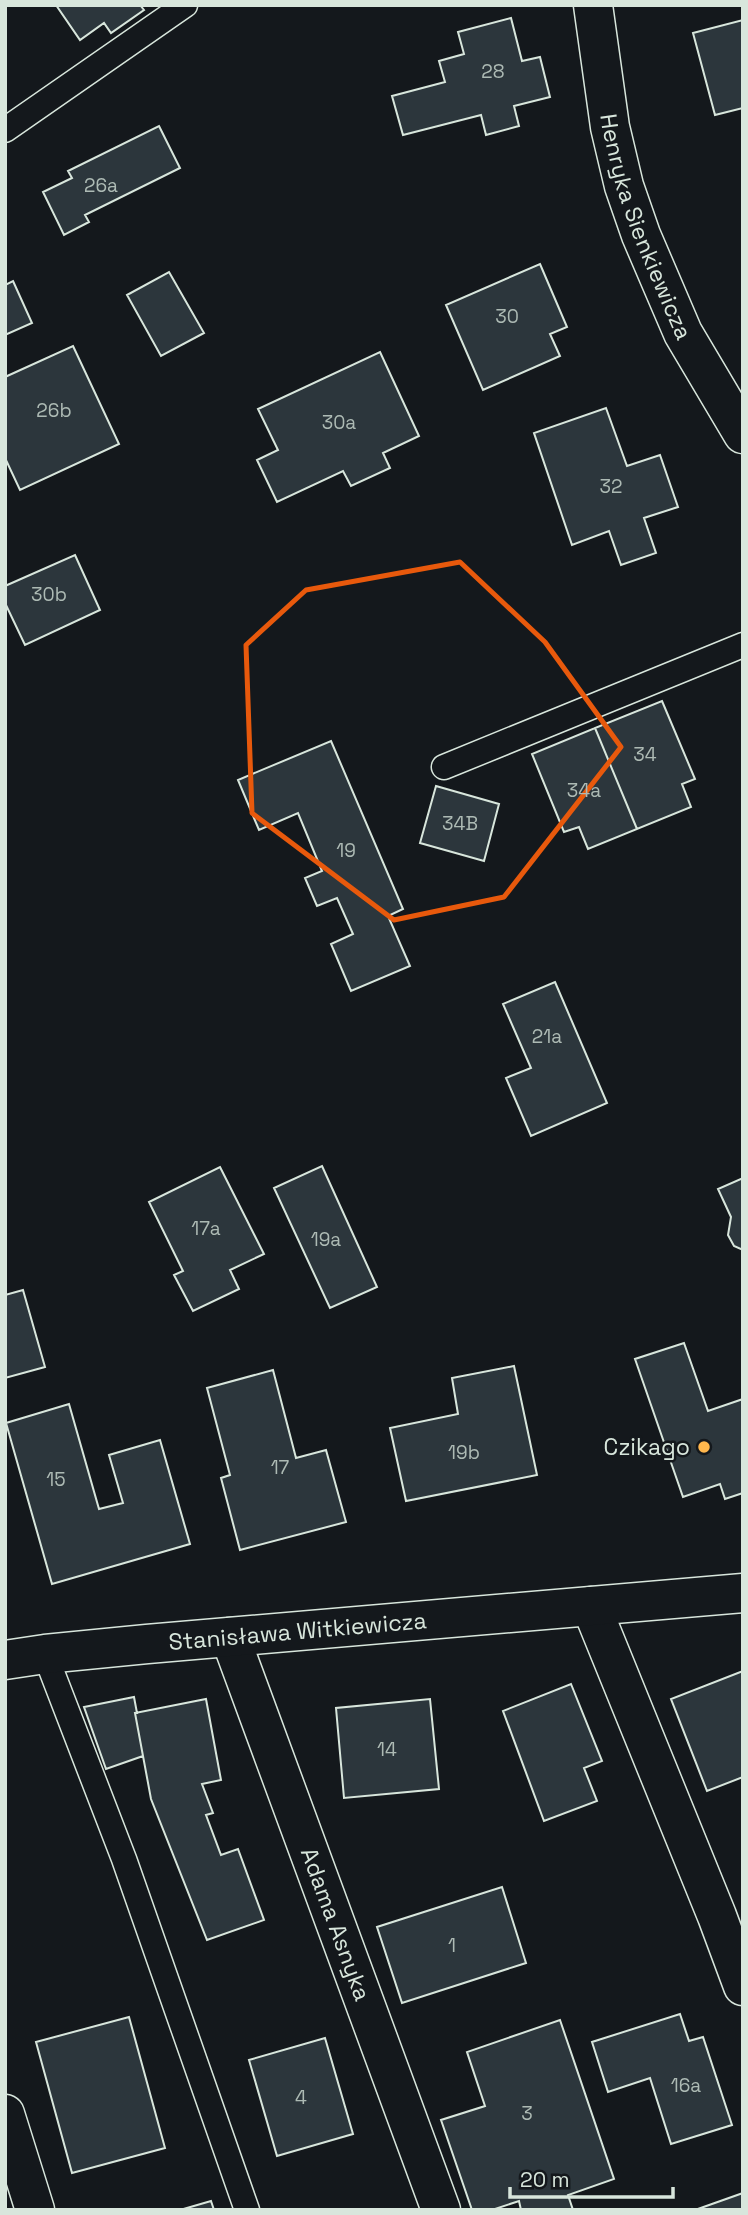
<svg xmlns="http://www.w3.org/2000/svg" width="748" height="2215" viewBox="0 0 748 2215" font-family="'Space Grotesk',sans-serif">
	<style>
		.building { fill: #2c363c; stroke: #d8e6dc; stroke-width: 2 }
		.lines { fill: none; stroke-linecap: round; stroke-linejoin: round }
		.service-casing { stroke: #d8e6dc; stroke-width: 27 }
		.minor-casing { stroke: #d8e6dc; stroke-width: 41 }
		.service { stroke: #14181c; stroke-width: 24 }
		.minor { stroke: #14181c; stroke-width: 38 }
		.marked { fill: none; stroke: #e8590c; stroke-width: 5; stroke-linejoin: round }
		.poi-dot { fill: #ffb74d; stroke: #14181c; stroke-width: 2.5 }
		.labels { text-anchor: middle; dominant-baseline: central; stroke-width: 5; stroke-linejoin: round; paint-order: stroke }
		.number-label { font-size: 19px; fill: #adbab4 }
		.street-label { font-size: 23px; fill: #d8e6dc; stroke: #14181c }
		.poi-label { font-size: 23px; fill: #d8e6dc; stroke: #14181c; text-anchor: end }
	</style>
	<rect width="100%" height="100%" fill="#14181c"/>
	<path class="building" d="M 56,5 L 140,5 L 144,10 L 111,33 L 104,23 L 80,40 Z
		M 511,18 L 522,61 L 540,57 L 550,97 L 514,106 L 519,126 L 486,135 L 481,115 L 403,135 L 392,96 L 445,82 L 439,61 L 464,54 L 458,32 Z
		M 743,20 L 743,108 L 715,115 L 693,33 Z
		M 159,126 L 180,168 L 85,215 L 89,222 L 64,235 L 43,192 L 72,178 L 68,171 Z
		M 540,264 L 567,327 L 550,334 L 560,356 L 483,390 L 446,305 Z
		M 169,272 L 204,333 L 161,356 L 127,295 Z
		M 13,281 L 32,323 L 5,335 L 5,285 Z
		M 73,346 L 119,444 L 20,490 L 5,458 L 5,377 Z
		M 380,352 L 419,436 L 383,453 L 390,468 L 351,486 L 343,471 L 277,502 L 257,460 L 278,450 L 258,409 Z
		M 606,408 L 627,466 L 660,455 L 678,507 L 644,518 L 656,553 L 621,565 L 609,531 L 572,545 L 534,433 Z
		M 75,555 L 100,610 L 25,645 L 5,603 L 5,586 Z
		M 662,701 L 695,779 L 682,784 L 691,807 L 637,829 L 595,728 Z
		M 595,728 L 637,829 L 588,849 L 579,827 L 564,832 L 532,754 Z
		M 331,741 L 403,909 L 388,916 L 410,966 L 351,991 L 331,944 L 353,934 L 337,898 L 317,906 L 305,878 L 322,871 L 298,813 L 259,830 L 238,780 Z
		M 436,786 L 499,804 L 484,861 L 420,843 Z
		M 555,982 L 607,1103 L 531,1136 L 506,1078 L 531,1068 L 503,1004 Z
		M 322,1166 L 377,1287 L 330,1308 L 274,1188 Z
		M 220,1167 L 264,1254 L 230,1270 L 239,1289 L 193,1311 L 174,1275 L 183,1271 L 149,1202 Z
		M 743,1178 L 743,1250 L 734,1246 L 728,1235 L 731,1217 L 718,1189 Z
		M 23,1290 L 45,1367 L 5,1378 L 5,1295 Z
		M 684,1343 L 708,1411 L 743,1399 L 743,1493 L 725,1499 L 720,1484 L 683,1497 L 635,1359 Z
		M 514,1366 L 537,1475 L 406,1501 L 390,1428 L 458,1414 L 452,1378 Z
		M 273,1370 L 296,1458 L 326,1450 L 346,1522 L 240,1550 L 221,1478 L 230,1475 L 207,1388 Z
		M 69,1404 L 99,1509 L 123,1503 L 109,1455 L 160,1440 L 190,1544 L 52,1584 L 6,1423 Z
		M 743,1671 L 743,1777 L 707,1791 L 671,1699 Z
		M 571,1684 L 602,1761 L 584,1768 L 597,1801 L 544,1821 L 503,1711 Z
		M 134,1697 L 137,1713 L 135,1713 L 143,1756 L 106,1769 L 84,1707 Z
		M 206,1699 L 221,1780 L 202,1784 L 213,1813 L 206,1815 L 221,1855 L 238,1849 L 264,1920 L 207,1940 L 151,1799 L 135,1713 Z
		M 430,1699 L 439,1789 L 344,1798 L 336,1708 Z
		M 502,1887 L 526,1963 L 402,2003 L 377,1927 Z
		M 680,2014 L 689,2041 L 703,2037 L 732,2125 L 671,2144 L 650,2078 L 608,2092 L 592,2042 Z
		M 129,2017 L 165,2148 L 72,2173 L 36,2042 Z
		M 560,2020 L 614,2179 L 568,2195 L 573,2210 L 521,2210 L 519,2201 L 492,2210 L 472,2210 L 441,2120 L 485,2106 L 467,2052 Z
		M 325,2038 L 353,2134 L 277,2156 L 249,2060 Z
		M 743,2193 L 743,2210 L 695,2210 Z
		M 211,2201 L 214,2210 L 180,2210 Z"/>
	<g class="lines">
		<defs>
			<path id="service" d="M 5,130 L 185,5
				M 444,767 L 743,645
				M 45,1654 L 124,1859 L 247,2210"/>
			<g id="minor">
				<path id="s1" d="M 593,5 L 610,127 L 624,186 L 641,235 L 683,333 L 743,434"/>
				<path d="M 591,1606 L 717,1916 L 743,1986"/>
				<path id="s2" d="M 230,1637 L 441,2210"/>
				<path id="s3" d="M 5,1660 L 45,1654 L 147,1644 L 743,1593"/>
				<path d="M 5,2114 L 35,2210"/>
			</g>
		</defs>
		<use href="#service" class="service-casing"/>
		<use href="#minor" class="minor-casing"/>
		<use href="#service" class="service"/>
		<use href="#minor" class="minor"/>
	</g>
	<path class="marked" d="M 460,562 L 545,642 L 621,747 L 504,897 L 394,920 L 252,813 L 246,645 L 306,590 Z"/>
	<circle class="poi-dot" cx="704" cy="1447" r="7"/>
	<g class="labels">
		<g class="number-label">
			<text x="493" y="71">28</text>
			<text x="101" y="185">26a</text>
			<text x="507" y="316">30</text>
			<text x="54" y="410">26b</text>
			<text x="339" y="422">30a</text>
			<text x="611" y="486">32</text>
			<text x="49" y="594">30b</text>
			<text x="645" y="754">34</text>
			<text x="584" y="790">34a</text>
			<text x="460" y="823">34B</text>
			<text x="346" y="850">19</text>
			<text x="547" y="1036">21a</text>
			<text x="206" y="1228">17a</text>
			<text x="326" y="1239">19a</text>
			<text x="464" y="1452">19b</text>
			<text x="280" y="1467">17</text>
			<text x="56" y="1479">15</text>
			<text x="387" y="1749">14</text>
			<text x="452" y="1945">1</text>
			<text x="686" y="2085">16a</text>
			<text x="301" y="2097">4</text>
			<text x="527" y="2113">3</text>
		</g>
		<g class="street-label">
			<text stroke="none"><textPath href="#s1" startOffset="229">Henryka Sienkiewicza</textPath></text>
			<text stroke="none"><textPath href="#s3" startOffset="294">Stanisława Witkiewicza</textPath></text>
			<text stroke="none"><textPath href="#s2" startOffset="306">Adama Asnyka</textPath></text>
		</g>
		<g class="poi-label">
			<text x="690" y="1447">Czikago</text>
		</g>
	</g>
	<rect width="748" height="2215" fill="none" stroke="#d8e6dc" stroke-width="14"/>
	<path d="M510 2187v10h163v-10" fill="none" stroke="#d8e6dc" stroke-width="3.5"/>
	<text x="520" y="2187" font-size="21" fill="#d8e6dc" stroke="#14181c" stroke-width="5" paint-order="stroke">20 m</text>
</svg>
